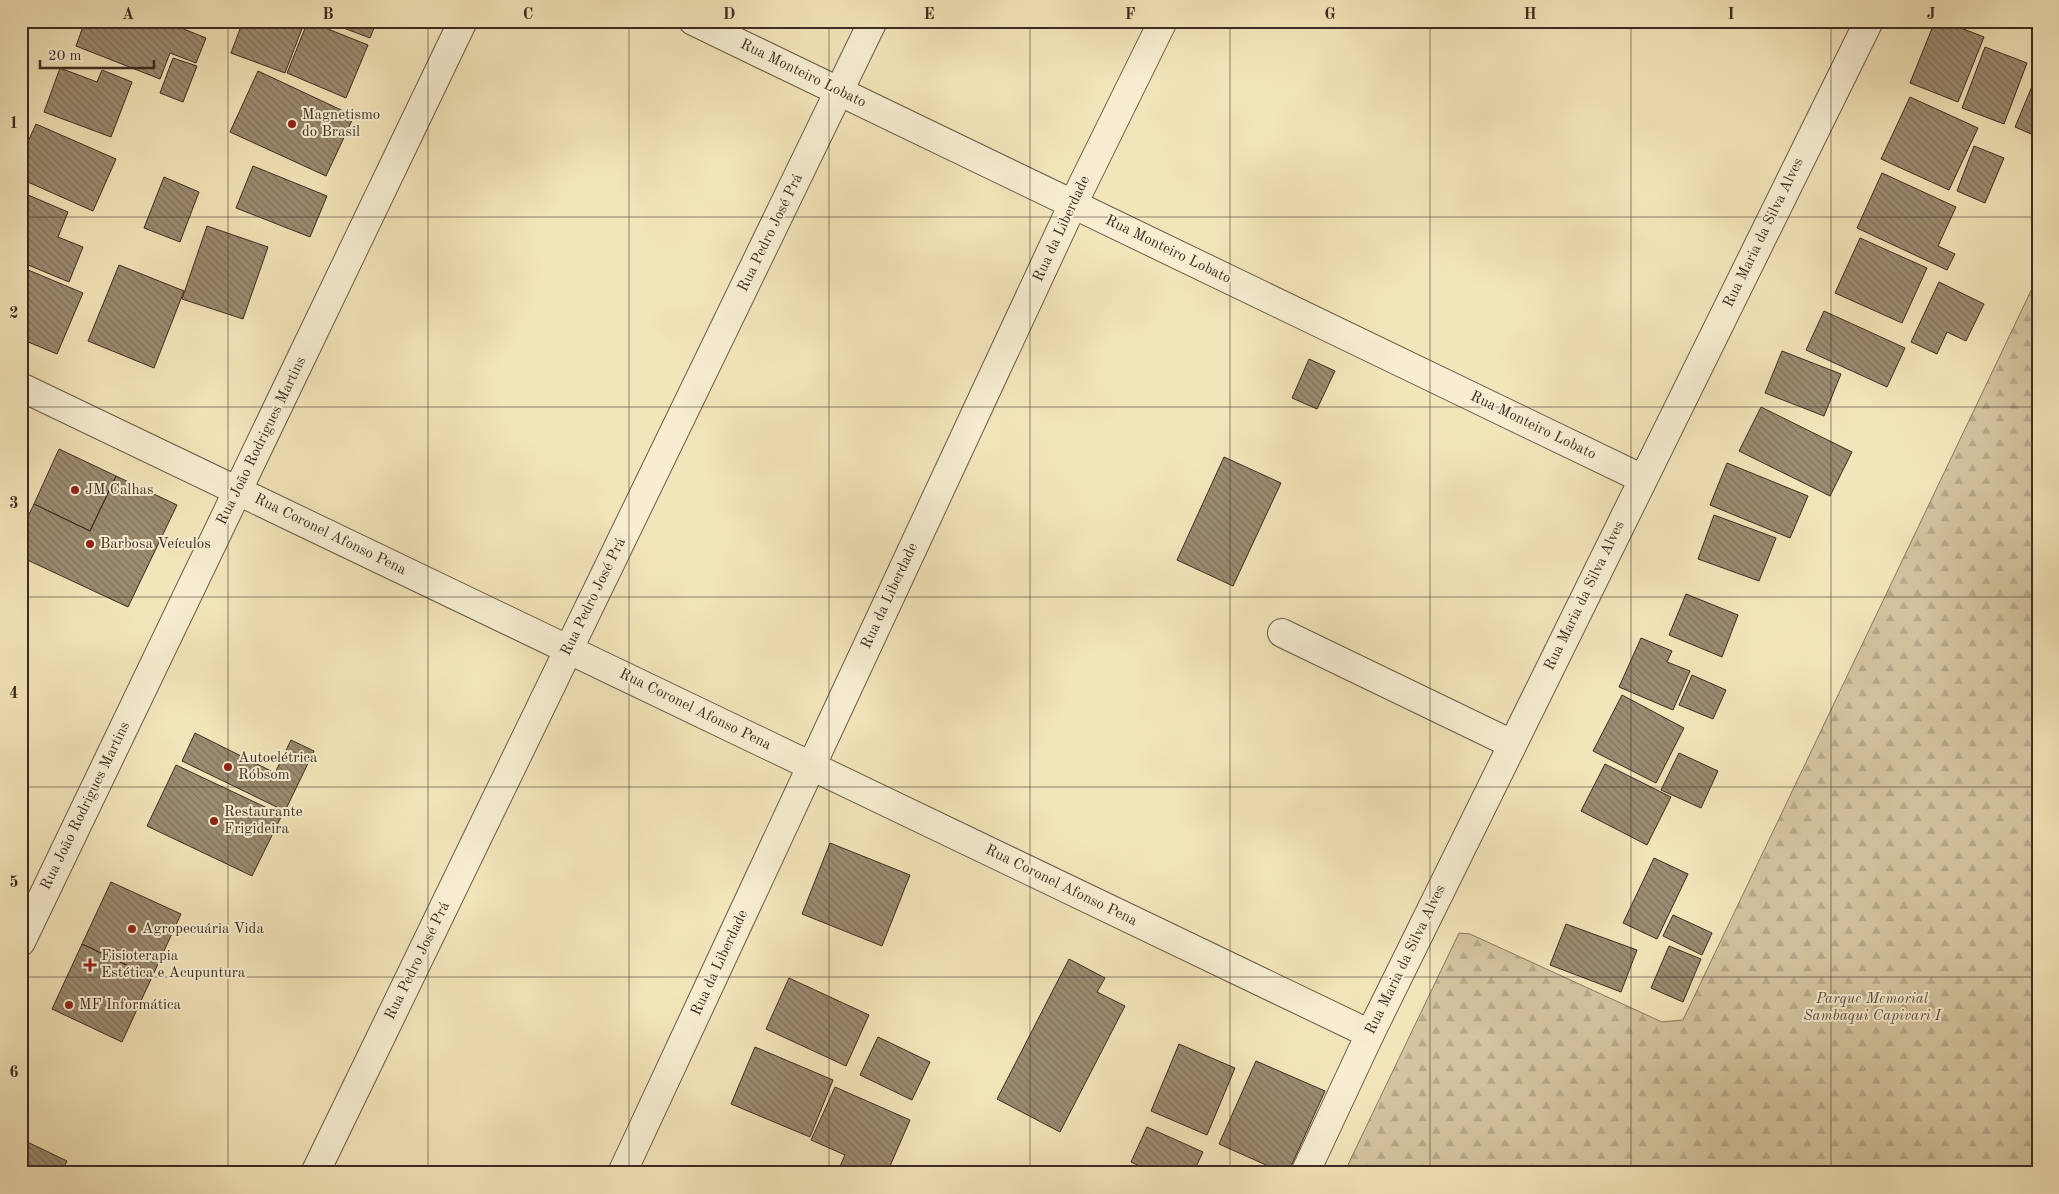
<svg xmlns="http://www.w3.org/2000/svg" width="2059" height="1194" viewBox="0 0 2059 1194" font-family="'Old Standard TT',serif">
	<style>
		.forest { fill: url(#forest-firs); stroke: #887861 }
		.building { fill: url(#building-back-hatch); stroke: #3d2b22 }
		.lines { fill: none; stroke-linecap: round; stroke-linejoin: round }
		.minor-casing { stroke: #6a5a48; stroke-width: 30 }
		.tertiary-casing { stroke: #6a5a48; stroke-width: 30 }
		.minor { stroke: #f7eed2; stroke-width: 28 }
		.tertiary { stroke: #f7eed2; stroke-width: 28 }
		.grid { fill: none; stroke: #3d2b22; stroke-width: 1; stroke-opacity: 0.55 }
		.poi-dot { fill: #8f2418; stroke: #f7eed2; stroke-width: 2 }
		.labels { text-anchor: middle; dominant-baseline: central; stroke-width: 4; stroke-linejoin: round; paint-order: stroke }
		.street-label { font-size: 15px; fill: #3d2b22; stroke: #f7eed2 }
		.poi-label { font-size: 15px; fill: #3d2b22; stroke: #f7eed2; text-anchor: start }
		.park-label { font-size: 15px; font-style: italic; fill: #5b4a3b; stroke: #f7eed2 }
		.neatline { fill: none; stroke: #3d2b22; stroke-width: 2 }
		.grid-label { font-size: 16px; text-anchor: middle; font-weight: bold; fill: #3d2b22 }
	</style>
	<defs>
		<pattern id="forest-firs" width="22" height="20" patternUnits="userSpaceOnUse" patternTransform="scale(1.25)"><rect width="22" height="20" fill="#d4c5a0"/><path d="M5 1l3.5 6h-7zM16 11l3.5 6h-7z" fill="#b7a98a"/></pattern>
		<pattern id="building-back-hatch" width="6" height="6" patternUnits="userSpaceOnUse" patternTransform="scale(1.25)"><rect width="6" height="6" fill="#9c8c71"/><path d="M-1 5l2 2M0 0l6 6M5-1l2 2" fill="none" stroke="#80735c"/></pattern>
	</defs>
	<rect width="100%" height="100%" fill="#f3e5ba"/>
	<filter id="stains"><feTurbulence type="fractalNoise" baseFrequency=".004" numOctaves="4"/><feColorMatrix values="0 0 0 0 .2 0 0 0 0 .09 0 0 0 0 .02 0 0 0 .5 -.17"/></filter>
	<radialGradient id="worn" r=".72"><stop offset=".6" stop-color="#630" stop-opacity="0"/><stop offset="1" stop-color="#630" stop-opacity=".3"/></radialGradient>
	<path class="forest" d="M 2038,276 L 2038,1173 L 1344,1173 L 1459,933 L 1470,934 L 1662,1022 L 1683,1020 Z"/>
	<path class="building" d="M 85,21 L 164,21 L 206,38 L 196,63 L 170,53 L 160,79 L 76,46 Z
		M 243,21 L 305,21 L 285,73 L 231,53 Z
		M 308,21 L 368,45 L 346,98 L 287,73 Z
		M 325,21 L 377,21 L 370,38 Z
		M 1935,21 L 1943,21 L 1984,37 L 1958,102 L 1910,83 Z
		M 1985,47 L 2027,63 L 2004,124 L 1962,108 Z
		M 173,58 L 197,66 L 183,102 L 160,93 Z
		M 60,68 L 97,82 L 102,70 L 132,82 L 111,137 L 44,112 Z
		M 258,71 L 354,116 L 326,176 L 230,132 Z
		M 2038,72 L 2038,137 L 2015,127 Z
		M 1910,97 L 1978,128 L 1949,190 L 1881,159 Z
		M 36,124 L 116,159 L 93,211 L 21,179 L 21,157 Z
		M 1974,146 L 2004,158 L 1985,203 L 1957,191 Z
		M 253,166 L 327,196 L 310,237 L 236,208 Z
		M 1882,173 L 1956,207 L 1938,246 L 1955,254 L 1947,270 L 1857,228 Z
		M 164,177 L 199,192 L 180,242 L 144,228 Z
		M 21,192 L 68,212 L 58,237 L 83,247 L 69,282 L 21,262 Z
		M 207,226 L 268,247 L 243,319 L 182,299 Z
		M 1860,238 L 1927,268 L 1902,323 L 1835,293 Z
		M 119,265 L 184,291 L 154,368 L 88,341 Z
		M 21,267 L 83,293 L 57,354 L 21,339 Z
		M 1939,282 L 1984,304 L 1966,341 L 1947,332 L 1937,354 L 1911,342 Z
		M 1824,311 L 1905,348 L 1887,387 L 1806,350 Z
		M 1782,351 L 1841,374 L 1824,416 L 1765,393 Z
		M 1309,359 L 1335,371 L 1317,409 L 1292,398 Z
		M 1761,407 L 1852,452 L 1830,496 L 1739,451 Z
		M 59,449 L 116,476 L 90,531 L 34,504 Z
		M 1224,457 L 1281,483 L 1233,586 L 1177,560 Z
		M 1727,463 L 1808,496 L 1790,538 L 1710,505 Z
		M 116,476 L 177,505 L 128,607 L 21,557 L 21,531 L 34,504 L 90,531 Z
		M 1714,515 L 1776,538 L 1759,581 L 1698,559 Z
		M 1686,594 L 1738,615 L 1722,657 L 1669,635 Z
		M 1641,638 L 1672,651 L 1667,662 L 1690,671 L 1673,710 L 1619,687 Z
		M 1692,675 L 1726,690 L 1713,719 L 1679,705 Z
		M 1622,695 L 1684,728 L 1656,783 L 1593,751 Z
		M 195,733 L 275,773 L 291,740 L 314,751 L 285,811 L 182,761 Z
		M 1679,753 L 1718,771 L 1701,808 L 1661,790 Z
		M 1605,764 L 1671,797 L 1647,845 L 1581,811 Z
		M 176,765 L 282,815 L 252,876 L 147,826 Z
		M 830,843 L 910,875 L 882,946 L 802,914 Z
		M 1654,858 L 1688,874 L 1657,939 L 1623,923 Z
		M 111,882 L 181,914 L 152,977 L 82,944 Z
		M 1673,915 L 1712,933 L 1702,955 L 1663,936 Z
		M 1566,924 L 1637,950 L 1621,992 L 1550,965 Z
		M 82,944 L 152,977 L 122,1042 L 52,1009 Z
		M 1669,946 L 1701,959 L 1683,1002 L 1651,988 Z
		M 1069,959 L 1105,978 L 1097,992 L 1125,1006 L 1060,1132 L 997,1099 Z
		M 789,978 L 869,1015 L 846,1066 L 766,1029 Z
		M 878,1037 L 930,1062 L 912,1100 L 860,1075 Z
		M 1179,1044 L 1235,1068 L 1207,1135 L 1151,1111 Z
		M 755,1047 L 833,1080 L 810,1137 L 731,1104 Z
		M 1256,1061 L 1325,1091 L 1288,1173 L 1284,1173 L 1219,1144 Z
		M 835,1087 L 910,1120 L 887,1173 L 837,1173 L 845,1155 L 811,1140 Z
		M 1147,1127 L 1203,1152 L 1193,1173 L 1155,1173 L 1131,1162 Z
		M 21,1139 L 67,1161 L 61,1173 L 21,1173 Z"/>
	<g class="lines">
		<defs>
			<path id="minor" d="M 693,21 L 1643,479
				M 21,387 L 1370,1034
				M 1282,633 L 1512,744
				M 315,1173 L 873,21
				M 622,1173 L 1073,204 L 1163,21"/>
			<path id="tertiary" d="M 21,942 L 463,21
				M 1305,1173 L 1370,1034 L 1869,21"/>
		</defs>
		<use href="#minor" class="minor-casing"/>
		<use href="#tertiary" class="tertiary-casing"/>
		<use href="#minor" class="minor"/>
		<use href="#tertiary" class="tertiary"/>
	</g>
	<path class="grid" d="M 228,21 L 228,1173M 428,21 L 428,1173M 629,21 L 629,1173M 829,21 L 829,1173M 1030,21 L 1030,1173M 1230,21 L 1230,1173M 1430,21 L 1430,1173M 1631,21 L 1631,1173M 1831,21 L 1831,1173M 21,217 L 2038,217M 21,407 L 2038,407M 21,597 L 2038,597M 21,787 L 2038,787M 21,977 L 2038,977"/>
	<g class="poi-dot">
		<circle cx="292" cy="124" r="5"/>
		<circle cx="75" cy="490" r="5"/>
		<circle cx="90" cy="544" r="5"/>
		<circle cx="228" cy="767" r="5"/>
		<circle cx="214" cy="821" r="5"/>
		<circle cx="132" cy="929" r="5"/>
		<path d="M87.5 957.5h5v5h5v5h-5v5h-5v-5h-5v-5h5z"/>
		<circle cx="69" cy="1005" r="5"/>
	</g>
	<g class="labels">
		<g class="street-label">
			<text transform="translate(803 74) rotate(26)">Rua Monteiro Lobato</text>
			<text transform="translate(1062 229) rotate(-65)">Rua da Liberdade</text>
			<text transform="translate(771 233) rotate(-64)">Rua Pedro José Prá</text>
			<text transform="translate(1764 233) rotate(-64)">Rua Maria da Silva Alves</text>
			<text transform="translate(1168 250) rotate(26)">Rua Monteiro Lobato</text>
			<text transform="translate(1533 426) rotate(26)">Rua Monteiro Lobato</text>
			<text transform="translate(262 441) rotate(-64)">Rua João Rodrigues Martins</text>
			<text transform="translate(330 535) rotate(26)">Rua Coronel Afonso Pena</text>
			<text transform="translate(890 596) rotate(-65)">Rua da Liberdade</text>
			<text transform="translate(1585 596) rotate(-64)">Rua Maria da Silva Alves</text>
			<text transform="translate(594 597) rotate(-64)">Rua Pedro José Prá</text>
			<text transform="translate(695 710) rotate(26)">Rua Coronel Afonso Pena</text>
			<text transform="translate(86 806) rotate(-64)">Rua João Rodrigues Martins</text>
			<text transform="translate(1061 886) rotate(26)">Rua Coronel Afonso Pena</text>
			<text transform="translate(1406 960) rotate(-64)">Rua Maria da Silva Alves</text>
			<text transform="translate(418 961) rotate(-64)">Rua Pedro José Prá</text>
			<text transform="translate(720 963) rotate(-65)">Rua da Liberdade</text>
		</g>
		<g class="poi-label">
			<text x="302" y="115">Magnetismo<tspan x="302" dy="17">do Brasil</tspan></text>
			<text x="85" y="490">JM Calhas</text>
			<text x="100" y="544">Barbosa Veículos</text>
			<text x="238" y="758">Autoelétrica<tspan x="238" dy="17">Róbsom</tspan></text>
			<text x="224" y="812">Restaurante<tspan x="224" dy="17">Frigideira</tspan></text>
			<text x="142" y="929">Agropecuária Vida</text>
			<text x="101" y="956">Fisioterapia<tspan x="101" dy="17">Estética e Acupuntura</tspan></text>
			<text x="79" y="1005">MF Informática</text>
		</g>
		<g class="park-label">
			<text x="1872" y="999">Parque Memorial<tspan x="1872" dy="17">Sambaqui Capivari I</tspan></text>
		</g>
	</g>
	<rect width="2059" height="1194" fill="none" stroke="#f3e5ba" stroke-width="55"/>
	<path d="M40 60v8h114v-8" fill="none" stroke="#3d2b22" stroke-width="2.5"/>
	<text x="48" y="60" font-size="15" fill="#3d2b22" stroke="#f7eed2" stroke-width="4" paint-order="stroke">20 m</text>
	<rect x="28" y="28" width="2004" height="1138" class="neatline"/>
	<g class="grid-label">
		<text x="128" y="19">A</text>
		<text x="328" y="19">B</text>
		<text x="528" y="19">C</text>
		<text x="729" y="19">D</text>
		<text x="929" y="19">E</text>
		<text x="1130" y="19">F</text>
		<text x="1330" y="19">G</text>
		<text x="1530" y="19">H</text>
		<text x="1731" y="19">I</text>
		<text x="1931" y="19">J</text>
		<text x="14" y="128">1</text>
		<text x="14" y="318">2</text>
		<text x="14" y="508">3</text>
		<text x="14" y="698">4</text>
		<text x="14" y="887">5</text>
		<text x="14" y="1077">6</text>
	</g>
	<rect width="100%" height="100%" filter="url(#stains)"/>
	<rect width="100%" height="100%" fill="url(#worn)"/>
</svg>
